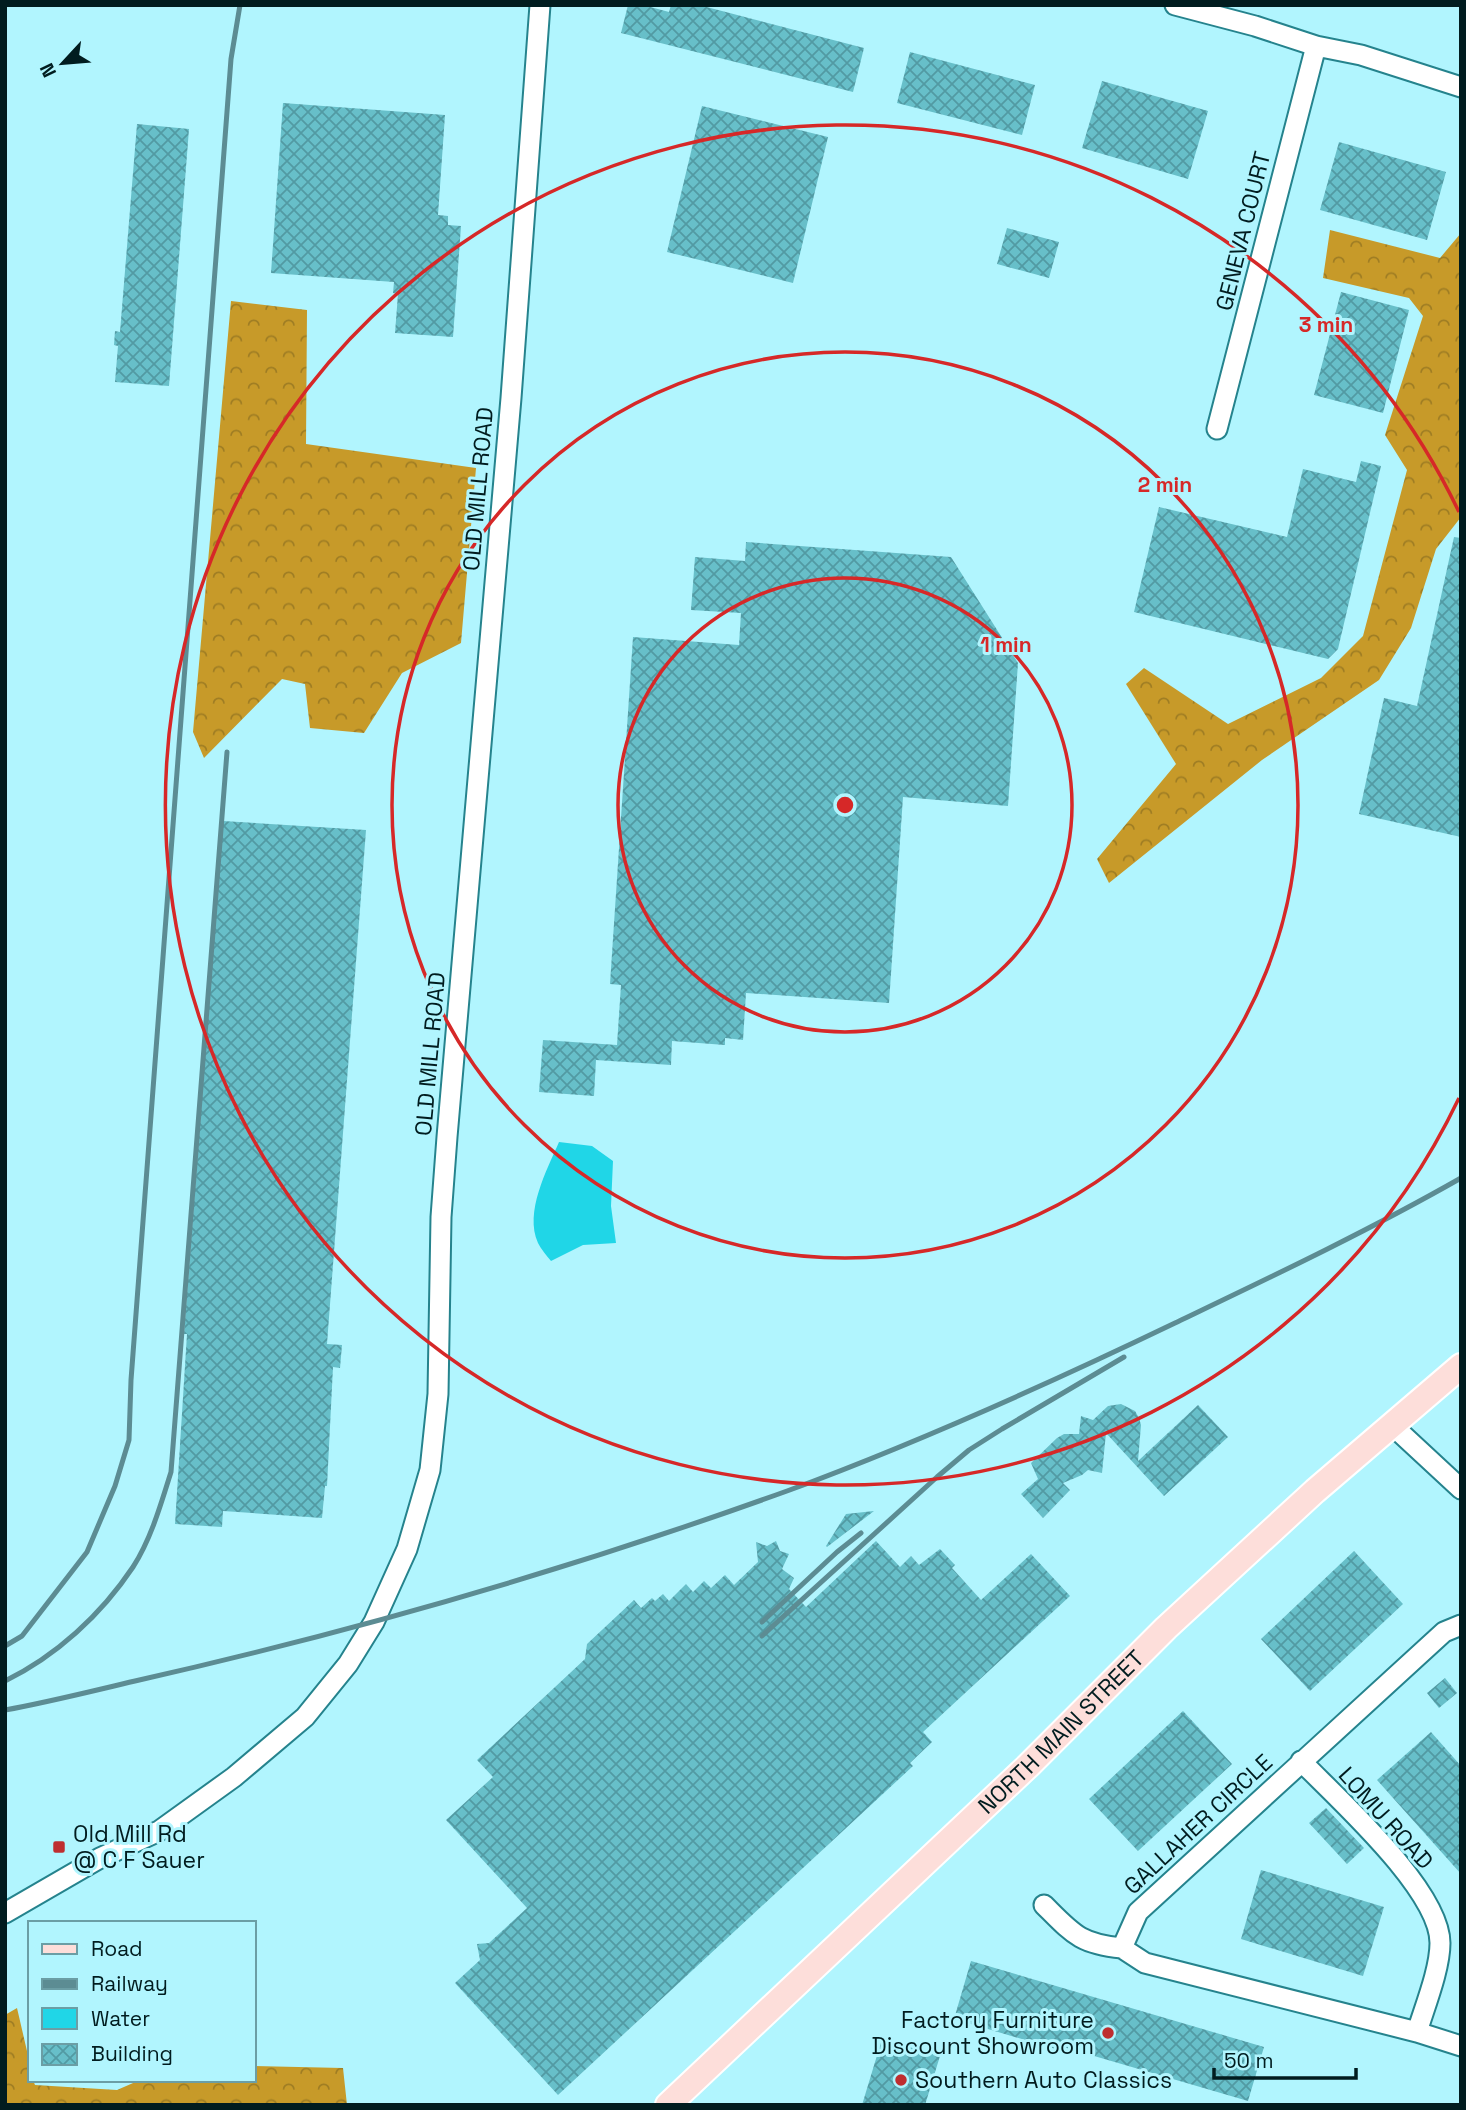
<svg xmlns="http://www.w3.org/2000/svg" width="1466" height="2110" viewBox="0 0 1466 2110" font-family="'Space Grotesk',sans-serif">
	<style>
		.forest { fill: url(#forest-crowns) }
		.water { fill: #20d6e7 }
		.building { fill: url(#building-cross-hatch) }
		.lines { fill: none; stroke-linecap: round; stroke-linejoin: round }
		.minor-casing { stroke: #25838d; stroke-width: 23 }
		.major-casing { stroke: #fff; stroke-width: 28 }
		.minor { stroke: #fff; stroke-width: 19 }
		.major { stroke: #fddeda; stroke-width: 24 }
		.rail { stroke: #5c8c93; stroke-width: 5 }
		.ring { fill: none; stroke: #d62828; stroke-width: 3.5 }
		.poi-dot { fill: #be2e30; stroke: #b1f5fe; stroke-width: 2.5 }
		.labels { text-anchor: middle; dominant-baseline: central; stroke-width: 6; stroke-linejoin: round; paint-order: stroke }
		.street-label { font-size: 23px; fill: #011c1f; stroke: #b1f5fe }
		.poi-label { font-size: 23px; fill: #011c1f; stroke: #b1f5fe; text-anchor: start }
		.centre { fill: #d62828; stroke: #b1f5fe; stroke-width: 3.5 }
		.ring-label { font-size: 21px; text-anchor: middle; font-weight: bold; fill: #d62828; stroke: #b1f5fe; stroke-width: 6; stroke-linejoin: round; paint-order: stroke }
	</style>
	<defs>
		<pattern id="forest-crowns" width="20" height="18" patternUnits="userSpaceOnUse" patternTransform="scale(1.75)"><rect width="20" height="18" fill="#c79a29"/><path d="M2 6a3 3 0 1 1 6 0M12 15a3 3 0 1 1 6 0" fill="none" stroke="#9f7d23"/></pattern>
		<pattern id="building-cross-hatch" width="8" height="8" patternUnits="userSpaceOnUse" patternTransform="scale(1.75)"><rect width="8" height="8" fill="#67bfc9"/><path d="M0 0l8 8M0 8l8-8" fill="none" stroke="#529aa3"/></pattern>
	</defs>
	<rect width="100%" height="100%" fill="#b1f5fe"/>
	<path class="forest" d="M 1330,230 L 1440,258 L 1461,233 L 1461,517 L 1436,549 L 1411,628 L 1379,680 L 1262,760 L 1109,883 L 1097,859 L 1176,764 L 1126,684 L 1144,668 L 1228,724 L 1321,678 L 1363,636 L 1407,470 L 1385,435 L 1423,316 L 1409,298 L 1323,278 Z
		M 231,301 L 307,310 L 306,444 L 476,468 L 461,643 L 402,673 L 364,733 L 310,728 L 305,684 L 282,679 L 204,758 L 193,732 Z
		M 17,2008 L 30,2064 L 30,2080 L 33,2080 L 35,2085 L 117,2090 L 140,2080 L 254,2080 L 254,2066 L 343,2068 L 347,2105 L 5,2105 L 5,2015 Z"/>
	<path class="water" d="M 559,1142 L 592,1146 L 613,1161 L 611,1206 L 616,1243 L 583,1245 L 551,1261 C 547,1256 541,1249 538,1243 C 524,1212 547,1170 559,1142 Z"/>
	<path class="building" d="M 628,5 L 643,5 L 669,12 L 671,5 L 699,5 L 864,48 L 853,92 L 621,33 Z
		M 910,52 L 1035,85 L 1022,135 L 897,103 Z
		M 1102,81 L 1208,111 L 1188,179 L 1082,148 Z
		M 283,103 L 445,115 L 438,215 L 448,216 L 448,225 L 461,226 L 453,337 L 395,333 L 398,294 L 393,293 L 394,282 L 271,273 Z
		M 702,106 L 828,137 L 793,283 L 667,252 Z
		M 137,124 L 189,129 L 169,386 L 115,382 L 118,346 L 114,345 L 115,331 L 120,332 Z
		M 1339,142 L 1446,172 L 1427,240 L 1320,210 Z
		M 1007,228 L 1059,242 L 1049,278 L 997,264 Z
		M 1341,292 L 1409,310 L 1383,413 L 1314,395 Z
		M 1361,461 L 1381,466 L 1338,649 L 1328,659 L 1134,612 L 1159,507 L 1287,537 L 1303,469 L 1356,482 Z
		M 1454,537 L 1461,538 L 1461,837 L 1359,814 L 1384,698 L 1417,706 Z
		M 746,542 L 951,557 L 1018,663 L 1008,806 L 903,797 L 889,1003 L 746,993 L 743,1040 L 725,1038 L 725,1045 L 672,1041 L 671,1065 L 596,1060 L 594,1096 L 539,1092 L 543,1040 L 617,1045 L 621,985 L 610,984 L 633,637 L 739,645 L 741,613 L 691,610 L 695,557 L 745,561 Z
		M 223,821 L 366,830 L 327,1344 L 342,1345 L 340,1368 L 333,1367 L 327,1486 L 325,1486 L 322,1518 L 223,1511 L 222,1527 L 175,1524 L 187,1334 L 184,1334 Z
		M 1121,1404 L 1135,1411 L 1139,1418 L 1141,1425 L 1138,1461 L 1198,1405 L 1228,1437 L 1164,1496 L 1106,1433 L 1102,1473 L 1088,1470 L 1082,1475 L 1063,1483 L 1070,1490 L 1043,1518 L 1021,1494 L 1038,1479 L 1031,1463 L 1057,1438 L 1064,1434 L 1079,1434 L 1081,1416 L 1093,1420 L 1108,1406 Z
		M 874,1511 L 827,1547 L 826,1546 L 846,1514 Z
		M 776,1541 L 780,1551 L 789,1554 L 782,1569 L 794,1578 L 789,1589 L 806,1607 L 876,1541 L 900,1567 L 911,1556 L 919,1565 L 940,1549 L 955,1565 L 952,1568 L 981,1600 L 1031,1554 L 1070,1596 L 923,1732 L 932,1742 L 910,1763 L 913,1766 L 558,2095 L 455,1983 L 480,1960 L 477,1944 L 489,1943 L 527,1908 L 446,1820 L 493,1777 L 477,1760 L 585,1659 L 587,1644 L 634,1600 L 641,1608 L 652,1598 L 655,1601 L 663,1594 L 669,1601 L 686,1584 L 693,1592 L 704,1581 L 711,1588 L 725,1575 L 734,1585 L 758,1562 L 756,1542 L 767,1546 Z
		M 1354,1551 L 1403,1604 L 1310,1691 L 1261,1639 Z
		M 1445,1678 L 1457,1693 L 1439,1708 L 1427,1693 Z
		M 1183,1711 L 1232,1764 L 1138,1851 L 1089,1799 Z
		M 1431,1732 L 1461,1766 L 1461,1874 L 1377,1780 Z
		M 1326,1808 L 1364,1848 L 1347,1864 L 1309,1823 Z
		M 1261,1870 L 1384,1907 L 1363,1976 L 1241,1939 Z
		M 971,1961 L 1264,2047 L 1248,2101 L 1060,2046 L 1059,2050 L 954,2019 Z
		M 882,2039 L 940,2056 L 925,2105 L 862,2105 Z"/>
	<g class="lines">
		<defs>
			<path id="minor" d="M 1175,5 L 1255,26 L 1316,46 L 1361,55 L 1461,87
				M 1217,429 L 1316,46
				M 1393,1426 L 1461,1489
				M 1461,1625 L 1444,1632 L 1138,1912 L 1122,1948 L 1145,1963 L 1417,2032 L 1461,2046
				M 1301,1761 C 1338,1799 1440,1890 1440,1943 C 1440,1969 1425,2006 1417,2032
				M 1044,1905 C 1073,1934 1080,1944 1122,1948
				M 5,1913 L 100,1858 L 159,1831 L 234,1777 L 305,1717 L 348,1664 L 374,1622 L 407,1549 L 430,1470 L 438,1394 L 441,1217 L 447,1137 L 511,398 L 540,5"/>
			<g id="major">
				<path id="s1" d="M 668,2105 L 1029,1765 L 1166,1628 L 1315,1491 L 1461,1366"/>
			</g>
		</defs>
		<use href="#minor" class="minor-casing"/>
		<use href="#major" class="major-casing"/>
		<use href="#minor" class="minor"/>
		<use href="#major" class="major"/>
		<path class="rail" d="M 762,1622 L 837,1552 L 861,1533
			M 762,1636 L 937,1477 L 969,1450 L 1002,1429 L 1124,1357
			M 5,1646 L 22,1636 L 87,1552 L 115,1486 L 129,1440 L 131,1380 L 231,59 L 240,5
			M 5,1681 C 56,1656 101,1615 133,1567 C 151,1539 161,1504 171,1472 L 227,752
			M 5,1710 C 49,1702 92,1691 135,1681 C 356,1631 574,1568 787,1491 C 920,1442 1048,1384 1175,1323 C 1271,1277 1368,1231 1461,1178"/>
	</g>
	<g class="ring">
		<circle cx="845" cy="805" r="227"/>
		<circle cx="845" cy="805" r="453"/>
		<path d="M1459 1098A680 680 0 1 1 1459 512"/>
	</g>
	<g class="poi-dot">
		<rect x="52" y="1840" width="14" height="14" rx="3.5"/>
		<circle cx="1108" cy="2033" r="7"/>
		<circle cx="901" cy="2080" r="7"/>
	</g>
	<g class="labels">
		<g class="street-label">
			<text transform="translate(1243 231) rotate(-76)">GENEVA COURT</text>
			<text transform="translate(478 489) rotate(-85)">OLD MILL ROAD</text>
			<text transform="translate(430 1054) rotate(-85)">OLD MILL ROAD</text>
			<text stroke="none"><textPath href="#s1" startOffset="542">NORTH MAIN STREET</textPath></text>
			<text transform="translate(1386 1818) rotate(48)">LOMU ROAD</text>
			<text transform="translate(1198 1824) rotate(-43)">GALLAHER CIRCLE</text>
		</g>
		<g class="poi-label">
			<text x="73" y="1834">Old Mill Rd<tspan x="73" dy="26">@ C F Sauer</tspan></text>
			<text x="1094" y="2020" text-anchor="end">Factory Furniture<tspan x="1094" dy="26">Discount Showroom</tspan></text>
			<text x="915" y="2080">Southern Auto Classics</text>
		</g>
	</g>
	<circle cx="845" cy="805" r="10" class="centre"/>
	<g class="ring-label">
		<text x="1326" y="332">3 min</text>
		<text x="1165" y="492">2 min</text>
		<text x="1006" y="652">1 min</text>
	</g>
	<rect width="1466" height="2110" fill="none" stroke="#011c1f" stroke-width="14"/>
	<rect x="28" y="1921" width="228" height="161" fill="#b1f5fe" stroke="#6b9ea5" stroke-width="2"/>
	<rect x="42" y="1944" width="35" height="10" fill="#fddeda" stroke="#6b9ea5" stroke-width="2"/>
	<text x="91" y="1956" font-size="21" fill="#011c1f">Road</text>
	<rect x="42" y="1979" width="35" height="10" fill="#5c8c93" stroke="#6b9ea5" stroke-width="2"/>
	<text x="91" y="1991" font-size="21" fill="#011c1f">Railway</text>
	<rect x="42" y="2008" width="35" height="21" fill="#20d6e7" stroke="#6b9ea5" stroke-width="2"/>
	<text x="91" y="2026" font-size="21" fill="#011c1f">Water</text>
	<rect x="42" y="2044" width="35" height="21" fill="url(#building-cross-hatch)" stroke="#6b9ea5" stroke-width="2"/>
	<text x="91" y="2061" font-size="21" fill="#011c1f">Building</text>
	<g transform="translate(63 63) rotate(244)" stroke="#b1f5fe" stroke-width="5" paint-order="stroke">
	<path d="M0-5L12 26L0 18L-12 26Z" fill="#011c1f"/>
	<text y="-10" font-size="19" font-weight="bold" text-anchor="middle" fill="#011c1f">N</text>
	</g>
	<path d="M1214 2068v10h142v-10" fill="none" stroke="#011c1f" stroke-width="3.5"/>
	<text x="1224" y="2068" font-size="21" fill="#011c1f" stroke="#b1f5fe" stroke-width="5" paint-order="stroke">50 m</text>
</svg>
